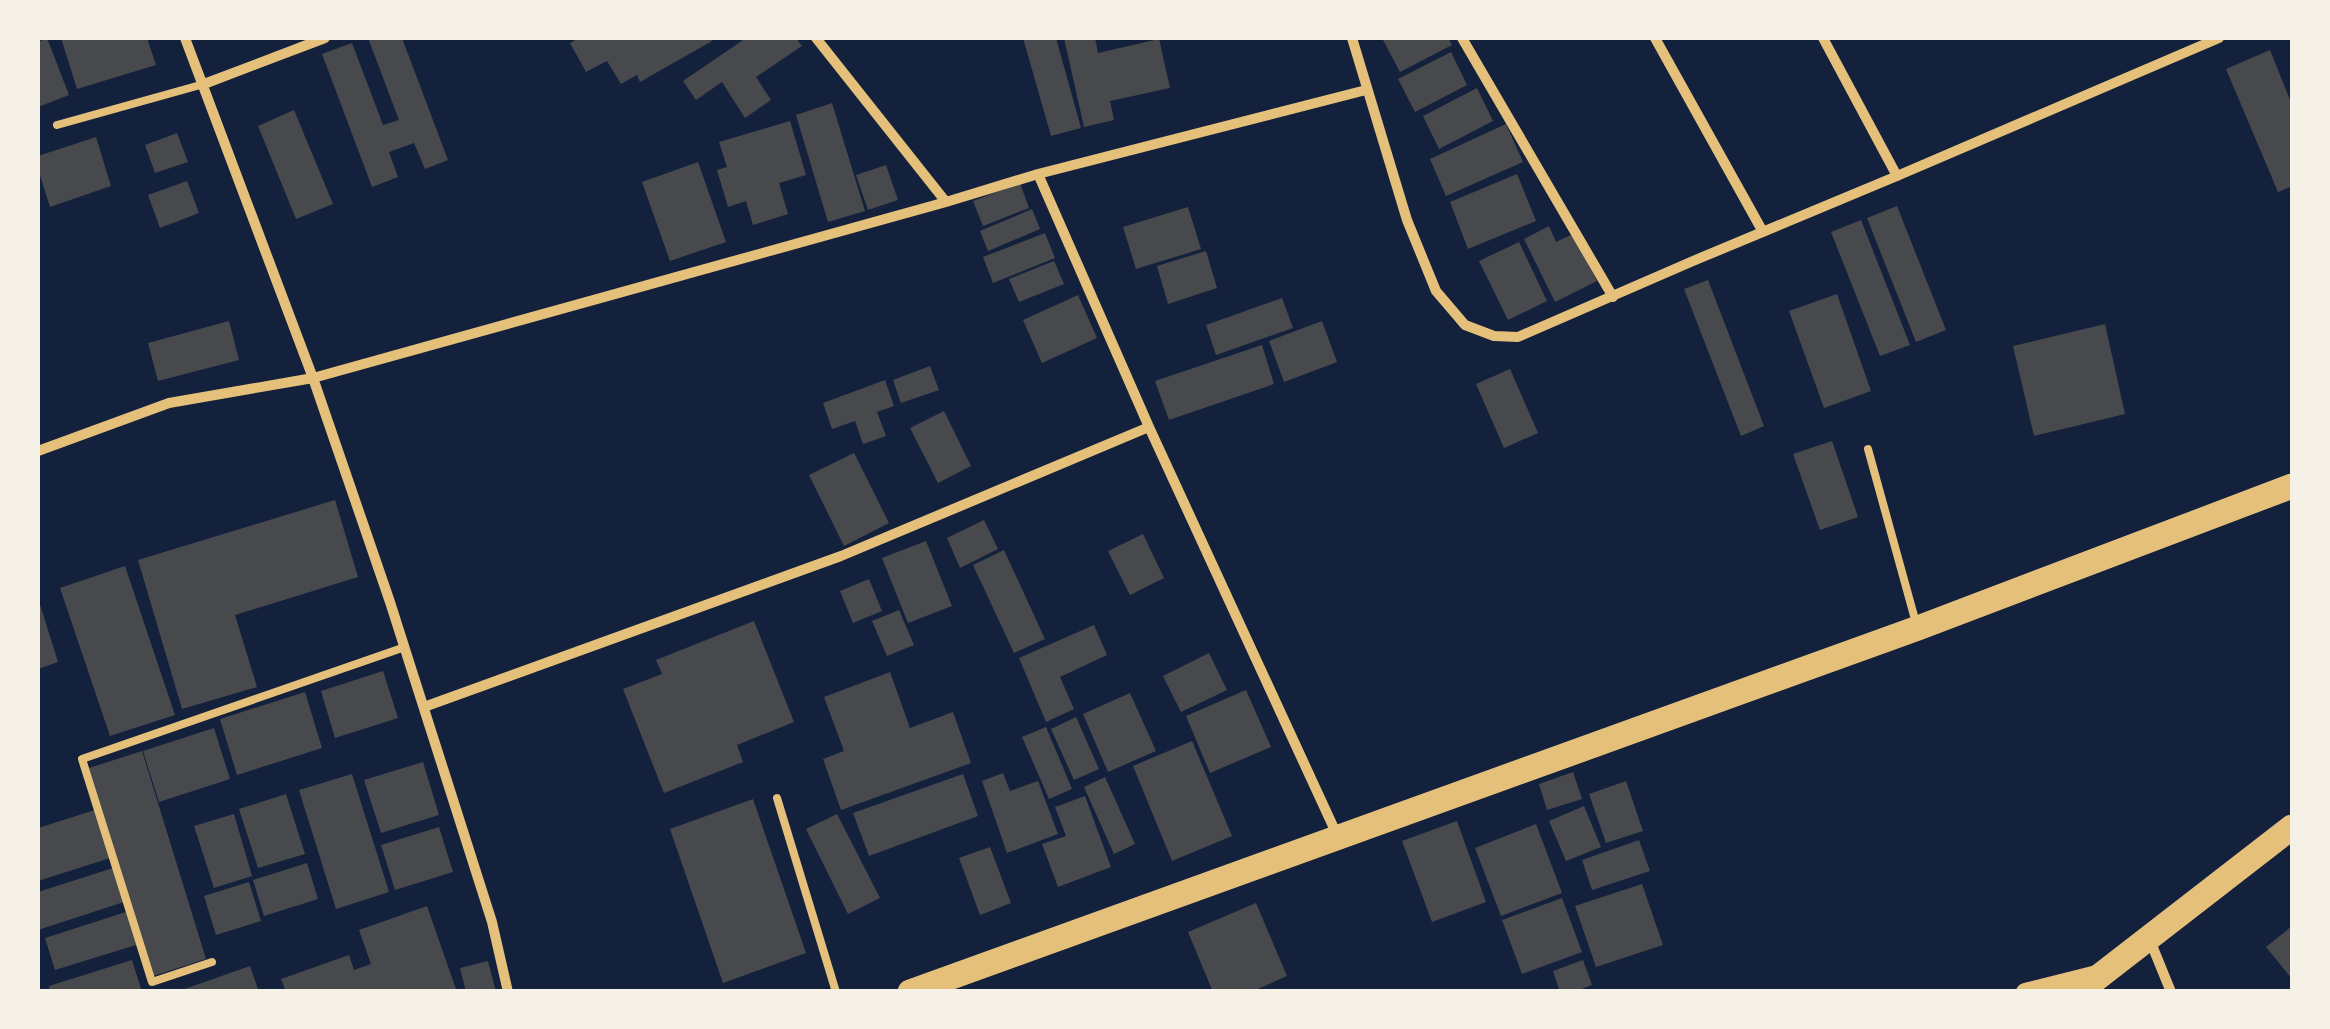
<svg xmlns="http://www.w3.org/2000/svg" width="2330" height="1029" viewBox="0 0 2330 1029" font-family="Mulish,sans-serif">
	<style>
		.building { fill: #48494c }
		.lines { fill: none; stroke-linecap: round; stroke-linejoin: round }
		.service { stroke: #e5c07b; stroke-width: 8 }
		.minor { stroke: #e5c07b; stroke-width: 10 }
		.tertiary { stroke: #e5c07b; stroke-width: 18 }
		.primary { stroke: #e5c07b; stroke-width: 25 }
	</style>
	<rect width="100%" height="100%" fill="#14213d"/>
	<path class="building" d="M 47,38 L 69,95 L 38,107 L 38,42 Z
		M 61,38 L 147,38 L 156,65 L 77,89 Z
		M 368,38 L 402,38 L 448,160 L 425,169 L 414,143 L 389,152 L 398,177 L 372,187 L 322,54 L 352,43 L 383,125 L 399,120 Z
		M 579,38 L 710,38 L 712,41 L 640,82 L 637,75 L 621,84 L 607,61 L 586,72 L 570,43 Z
		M 746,38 L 796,38 L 802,46 L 756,77 L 771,100 L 745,118 L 722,82 L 696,100 L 683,81 Z
		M 1023,38 L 1056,38 L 1081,128 L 1051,136 Z
		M 1064,38 L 1095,38 L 1098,53 L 1159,39 L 1170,88 L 1110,101 L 1114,120 L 1084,127 Z
		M 1382,38 L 1448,38 L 1452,45 L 1400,72 Z
		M 2270,50 L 2292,105 L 2292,186 L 2278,192 L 2226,69 Z
		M 1451,52 L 1467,85 L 1415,112 L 1398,79 Z
		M 1477,88 L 1493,121 L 1439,149 L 1423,116 Z
		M 832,103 L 865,211 L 828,222 L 796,115 Z
		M 294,110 L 333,204 L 296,219 L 258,126 Z
		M 790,121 L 806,175 L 779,183 L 788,214 L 753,225 L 746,201 L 728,207 L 717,170 L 727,167 L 719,142 Z
		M 1506,124 L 1523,162 L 1446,196 L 1430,159 Z
		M 177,133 L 188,162 L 155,173 L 145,145 Z
		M 96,137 L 111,186 L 50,207 L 38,169 L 38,156 Z
		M 698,162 L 726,242 L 670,261 L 642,182 Z
		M 886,165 L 898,200 L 868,210 L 856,175 Z
		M 1517,174 L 1536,221 L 1468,249 L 1450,202 Z
		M 187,181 L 199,213 L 160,228 L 148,195 Z
		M 1020,183 L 1029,208 L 983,226 L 973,201 Z
		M 1897,206 L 1946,330 L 1916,342 L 1867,218 Z
		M 1188,207 L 1201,249 L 1136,269 L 1123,227 Z
		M 1032,209 L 1040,229 L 988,251 L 980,231 Z
		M 1861,220 L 1910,345 L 1880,356 L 1831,232 Z
		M 1549,226 L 1556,242 L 1573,234 L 1597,281 L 1555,302 L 1524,239 Z
		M 1045,233 L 1055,258 L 993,283 L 983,257 Z
		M 1519,242 L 1547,301 L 1508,320 L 1479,261 Z
		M 1206,251 L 1217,288 L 1168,304 L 1157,266 Z
		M 1054,261 L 1064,284 L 1019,302 L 1009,279 Z
		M 1708,280 L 1764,426 L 1741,436 L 1684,289 Z
		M 1837,294 L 1871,391 L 1824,408 L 1789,311 Z
		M 1078,295 L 1097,338 L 1042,363 L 1023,320 Z
		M 1282,298 L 1293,328 L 1216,355 L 1206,325 Z
		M 229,321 L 239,360 L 158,381 L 148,343 Z
		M 1322,321 L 1337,362 L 1284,382 L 1269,341 Z
		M 2105,324 L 2125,414 L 2034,436 L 2013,346 Z
		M 1262,345 L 1274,384 L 1169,420 L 1155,381 Z
		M 930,366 L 939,390 L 901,403 L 893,380 Z
		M 1510,369 L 1538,433 L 1504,448 L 1476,384 Z
		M 885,380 L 894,406 L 877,412 L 886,436 L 863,444 L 855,421 L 832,429 L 823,403 Z
		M 944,411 L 971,466 L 938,483 L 910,428 Z
		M 1832,441 L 1858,517 L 1820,530 L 1793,454 Z
		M 854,453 L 889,523 L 844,546 L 809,475 Z
		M 335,500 L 358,577 L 235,615 L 257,687 L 182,709 L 138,560 Z
		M 984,520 L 998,549 L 960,568 L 947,538 Z
		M 1143,534 L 1164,578 L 1130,595 L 1108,551 Z
		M 926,541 L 952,606 L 908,623 L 882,558 Z
		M 1004,550 L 1045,639 L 1014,653 L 973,565 Z
		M 125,566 L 175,715 L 110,736 L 60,588 Z
		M 869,579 L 882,611 L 853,623 L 840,591 Z
		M 38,598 L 58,662 L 38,669 Z
		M 899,610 L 914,645 L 887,656 L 872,621 Z
		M 754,621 L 794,722 L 737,745 L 743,762 L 664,793 L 623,689 L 662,674 L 656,660 Z
		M 1094,625 L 1107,655 L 1060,677 L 1074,709 L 1046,722 L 1019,658 Z
		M 1209,653 L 1227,690 L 1181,712 L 1163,676 Z
		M 383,671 L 398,718 L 335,738 L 321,691 Z
		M 890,672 L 910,728 L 953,712 L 971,763 L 841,810 L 823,759 L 844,751 L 824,697 Z
		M 1246,690 L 1271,747 L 1210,773 L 1186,716 Z
		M 305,692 L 322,748 L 237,775 L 220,719 Z
		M 1130,693 L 1156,751 L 1108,772 L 1083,714 Z
		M 1076,717 L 1099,769 L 1074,780 L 1051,729 Z
		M 1046,727 L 1072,789 L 1049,799 L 1022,737 Z
		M 214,728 L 230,779 L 159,802 L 143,751 Z
		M 1192,741 L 1232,836 L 1172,861 L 1133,766 Z
		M 142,751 L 206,959 L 153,976 L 89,768 Z
		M 423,762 L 439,815 L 381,833 L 364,780 Z
		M 1573,772 L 1582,799 L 1547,810 L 1539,784 Z
		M 1003,773 L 1010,791 L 1038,781 L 1058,834 L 1007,853 L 982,781 Z
		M 352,774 L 389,892 L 336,909 L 299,790 Z
		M 963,774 L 978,816 L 869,856 L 853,813 Z
		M 1105,777 L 1135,844 L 1114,854 L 1084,787 Z
		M 1626,781 L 1643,831 L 1606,843 L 1589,794 Z
		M 286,794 L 305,854 L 258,868 L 239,809 Z
		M 1085,796 L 1111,867 L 1058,887 L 1042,844 L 1066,836 L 1055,807 Z
		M 753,799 L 806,953 L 723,983 L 670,829 Z
		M 1584,806 L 1601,847 L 1566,861 L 1549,821 Z
		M 95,810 L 110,858 L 38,881 L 38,828 Z
		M 234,814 L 252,876 L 214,888 L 194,826 Z
		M 837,814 L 880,898 L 848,914 L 806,829 Z
		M 1457,821 L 1486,902 L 1432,922 L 1402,841 Z
		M 1536,824 L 1562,893 L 1501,916 L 1475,848 Z
		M 439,827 L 453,872 L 395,890 L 381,845 Z
		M 1639,840 L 1650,871 L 1592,890 L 1582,860 Z
		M 990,847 L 1011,903 L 980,915 L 959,858 Z
		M 307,863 L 318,899 L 264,916 L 253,880 Z
		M 113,868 L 124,902 L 38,930 L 38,892 Z
		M 249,882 L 261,921 L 216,935 L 204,896 Z
		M 1642,884 L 1663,945 L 1596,967 L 1575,906 Z
		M 1562,898 L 1582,952 L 1522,974 L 1502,920 Z
		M 1256,903 L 1287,976 L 1251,992 L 1213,992 L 1188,932 Z
		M 427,906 L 457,992 L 286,992 L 281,979 L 349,955 L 354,970 L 371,964 L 359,930 Z
		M 126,912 L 136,945 L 55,970 L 45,938 Z
		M 2292,926 L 2292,979 L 2266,947 Z
		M 132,960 L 142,992 L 50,992 L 49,986 Z
		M 1583,960 L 1592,985 L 1574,992 L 1560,992 L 1553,971 Z
		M 488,961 L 496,992 L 466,992 L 460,968 Z
		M 250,966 L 259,992 L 180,992 L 179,991 Z"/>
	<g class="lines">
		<path class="service" d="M 57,125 L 204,84
			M 1868,449 L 1916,623
			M 777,798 L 836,992
			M 212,962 L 152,982 L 82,759 L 405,647"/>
		<path class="minor" d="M 185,38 L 313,378 L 390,602 L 492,922 L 508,992
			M 816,38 L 946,202
			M 1352,38 L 1407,220 L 1436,291 L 1465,325 L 1494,336 L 1518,337 L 1693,261 L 1897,176 L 2219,38
			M 1462,38 L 1613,297
			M 1655,38 L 1763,232
			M 1823,38 L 1897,176
			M 204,84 L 325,38
			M 1038,174 L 1149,427 L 1338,837
			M 38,451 L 169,403 L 313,378 L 946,202 L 1038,174 L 1366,90
			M 424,707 L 841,556 L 1149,427
			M 2149,938 L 2171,992"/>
		<path class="tertiary" d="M 2025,992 L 2097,974"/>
		<path class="primary" d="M 910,992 L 1918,628 L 2292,486
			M 2079,992 L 2292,827"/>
	</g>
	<rect width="2330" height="1029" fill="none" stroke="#f6f1e7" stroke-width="80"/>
</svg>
